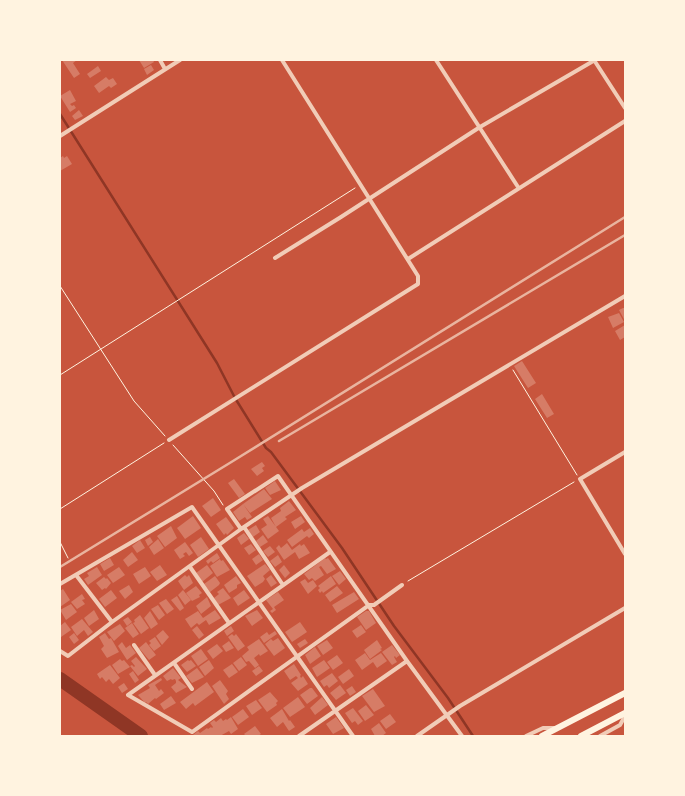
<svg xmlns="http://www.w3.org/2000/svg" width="685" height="796" viewBox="0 0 685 796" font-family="'Open Sans',sans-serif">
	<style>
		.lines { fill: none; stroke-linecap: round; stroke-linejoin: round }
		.stream { stroke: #8f3625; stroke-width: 2.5 }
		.river { stroke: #8f3625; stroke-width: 14 }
		.building { fill: #d67c66 }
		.path { stroke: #fff3e0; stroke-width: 1 }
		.minor { stroke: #f1ccb7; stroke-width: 4 }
		.trunk { stroke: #fff3e0; stroke-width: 6 }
		.rail { stroke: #e9b49f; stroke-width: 2.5 }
	</style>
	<rect width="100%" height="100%" fill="#c8553d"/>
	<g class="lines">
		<path class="stream" d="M 60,114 L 217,363 L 235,398 L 266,448 L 271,452 L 342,548 L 394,626 L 448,698 L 473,736"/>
		<path class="river" d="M 60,679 L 141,736"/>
	</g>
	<path class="building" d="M 62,60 L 77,60 L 73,63 L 80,74 L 74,78 Z
		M 139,60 L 153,60 L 154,62 L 144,68 Z
		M 151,65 L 154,70 L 147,75 L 144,69 Z
		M 98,66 L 101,71 L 90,78 L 87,74 Z
		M 106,77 L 109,80 L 113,78 L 117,84 L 111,88 L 109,86 L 99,93 L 94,86 Z
		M 70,90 L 76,101 L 70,104 L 72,106 L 74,105 L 76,108 L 70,112 L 60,96 Z
		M 79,110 L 83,116 L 75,120 L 72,116 Z
		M 63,156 L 64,158 L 67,156 L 72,164 L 60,171 L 60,158 Z
		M 623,308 L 625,308 L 625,321 L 619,310 Z
		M 619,313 L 624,322 L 613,328 L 608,317 Z
		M 625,325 L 625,337 L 620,340 L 615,331 Z
		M 522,361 L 536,383 L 528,388 L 514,366 Z
		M 542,394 L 554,414 L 547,418 L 535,399 Z
		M 262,462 L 265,466 L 262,468 L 264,471 L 257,476 L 251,469 Z
		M 234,479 L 245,494 L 239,498 L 228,483 Z
		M 275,481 L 281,490 L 270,495 L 265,488 Z
		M 264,489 L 272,499 L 250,513 L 243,504 Z
		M 213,498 L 221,510 L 211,517 L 202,506 Z
		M 289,501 L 296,510 L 285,517 L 287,519 L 276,527 L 271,518 L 281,511 L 280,508 Z
		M 243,504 L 252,517 L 247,520 L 245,517 L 239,521 L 233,512 Z
		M 193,516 L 201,528 L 185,539 L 177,528 Z
		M 268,516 L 279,531 L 268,539 L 261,529 L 267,525 L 263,519 Z
		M 301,516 L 305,522 L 295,529 L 291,522 Z
		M 226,517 L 234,528 L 227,535 L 226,533 L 224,535 L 216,524 Z
		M 256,525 L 260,532 L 253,537 L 248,530 Z
		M 171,526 L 177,538 L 165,547 L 157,536 Z
		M 310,528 L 314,534 L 309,538 L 307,536 L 292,547 L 287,540 L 302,529 L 304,532 Z
		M 244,533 L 249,539 L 241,545 L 237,538 Z
		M 263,535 L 268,542 L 260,547 L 256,541 Z
		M 150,537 L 153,542 L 148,546 L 145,540 Z
		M 201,537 L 209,549 L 198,557 L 190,545 Z
		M 158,539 L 164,548 L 154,555 L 149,547 Z
		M 140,540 L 145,548 L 137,553 L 132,546 Z
		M 185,542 L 193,553 L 189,556 L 186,552 L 183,554 L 185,556 L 180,559 L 174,550 Z
		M 287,543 L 292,550 L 300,544 L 301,546 L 304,544 L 310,553 L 299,559 L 295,552 L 284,560 L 276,548 L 279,545 L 281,548 Z
		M 251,544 L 256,550 L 249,555 L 244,548 Z
		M 270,546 L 275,552 L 268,557 L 263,551 Z
		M 132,552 L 138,560 L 128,567 L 123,560 Z
		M 217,553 L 220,558 L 213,563 L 211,561 L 208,564 L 206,561 Z
		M 259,554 L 263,560 L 256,565 L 252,559 Z
		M 278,555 L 282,562 L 275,567 L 270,561 Z
		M 110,558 L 114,565 L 104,571 L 100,564 Z
		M 325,558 L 326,559 L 328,558 L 336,569 L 327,574 L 321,566 L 319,567 L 324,575 L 315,581 L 312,578 L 309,580 L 304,574 Z
		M 220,559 L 221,561 L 223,560 L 230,570 L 217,577 L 210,566 Z
		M 265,564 L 270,570 L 263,576 L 265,579 L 263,582 L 255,587 L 247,576 Z
		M 160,565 L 167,575 L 157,581 L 150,572 Z
		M 207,565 L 213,573 L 202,582 L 196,573 Z
		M 284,565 L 290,573 L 285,578 L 279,570 Z
		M 97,567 L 102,575 L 88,585 L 84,579 L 89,576 L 87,573 Z
		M 119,567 L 125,575 L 113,583 L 107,575 Z
		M 145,567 L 151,576 L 139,584 L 133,574 Z
		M 340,571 L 346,579 L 339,585 L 332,576 Z
		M 185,575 L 187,577 L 189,575 L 193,583 L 184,590 L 178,581 Z
		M 271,575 L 277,583 L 271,587 L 266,579 Z
		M 215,576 L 220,583 L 219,585 L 210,592 L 204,584 Z
		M 236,576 L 241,583 L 237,585 L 237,588 L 229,593 L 224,585 Z
		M 331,576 L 336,584 L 323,593 L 322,591 L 320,593 L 318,590 L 320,588 L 318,586 Z
		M 104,577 L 106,579 L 107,578 L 111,583 L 106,589 L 105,588 L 102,590 L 96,583 Z
		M 305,579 L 308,583 L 313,580 L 317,586 L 308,594 L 300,582 Z
		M 129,585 L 133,592 L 125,599 L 119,591 Z
		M 196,586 L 202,593 L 199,595 L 200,597 L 192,601 L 186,593 Z
		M 337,586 L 343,593 L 330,602 L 325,595 Z
		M 223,588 L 231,598 L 218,605 L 214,598 L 219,594 L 217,592 Z
		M 63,589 L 70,600 L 60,607 L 60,591 Z
		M 111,590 L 117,598 L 105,607 L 99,599 Z
		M 183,590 L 191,600 L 185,605 L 178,595 Z
		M 244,590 L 250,598 L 238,606 L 233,598 Z
		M 278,592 L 284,600 L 274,607 L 276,610 L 272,613 L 270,611 L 273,609 L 266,600 Z
		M 354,592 L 359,599 L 337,613 L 332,605 Z
		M 82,594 L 85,599 L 82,600 L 85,604 L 77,609 L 71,602 Z
		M 177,596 L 184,608 L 180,611 L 171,600 Z
		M 207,597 L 211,606 L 201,614 L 196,606 Z
		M 166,599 L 174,609 L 167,614 L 159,603 Z
		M 71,604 L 77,612 L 66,620 L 60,610 Z
		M 158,605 L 165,615 L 159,620 L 151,609 Z
		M 94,610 L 99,619 L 89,626 L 84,618 Z
		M 215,610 L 221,618 L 209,625 L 206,620 L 199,625 L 197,623 L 191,628 L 185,619 L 198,611 L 203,618 Z
		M 257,610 L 263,618 L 252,626 L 245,616 Z
		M 150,611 L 158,624 L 151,629 L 144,618 Z
		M 366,611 L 369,611 L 376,623 L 366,630 L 357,617 Z
		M 140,615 L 149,628 L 141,634 L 133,623 L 135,622 L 134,620 Z
		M 128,617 L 132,622 L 127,626 L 123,620 Z
		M 82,619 L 93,632 L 88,636 L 84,630 L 77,636 L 71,627 Z
		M 65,622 L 71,630 L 61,637 L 60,626 Z
		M 300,622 L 307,632 L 292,642 L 285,632 Z
		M 132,623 L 139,634 L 133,638 L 125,628 Z
		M 120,624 L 125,631 L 114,641 L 107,632 Z
		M 361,625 L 366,632 L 357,638 L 352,631 Z
		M 197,626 L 204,635 L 199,639 L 192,630 Z
		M 231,626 L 234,631 L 227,636 L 224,631 Z
		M 163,630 L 169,637 L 162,645 L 156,636 Z
		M 275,631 L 277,634 L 264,643 L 260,637 L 267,632 L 269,635 Z
		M 74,633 L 79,640 L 74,644 L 69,637 Z
		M 105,633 L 109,639 L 111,638 L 119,652 L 107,658 L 101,649 L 104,646 L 99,637 Z
		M 232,634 L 234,636 L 236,634 L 245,646 L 238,651 L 228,637 Z
		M 155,637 L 161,646 L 154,651 L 149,645 L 151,643 L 149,641 Z
		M 278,638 L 285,648 L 274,656 L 265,644 L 271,639 L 273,641 Z
		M 259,639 L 268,651 L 260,656 L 259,654 L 254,658 L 259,665 L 255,668 L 249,661 L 246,662 L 242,656 L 249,650 L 247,647 Z
		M 305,639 L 308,643 L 300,648 L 297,644 Z
		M 327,640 L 333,648 L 323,655 L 317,646 Z
		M 377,640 L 382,648 L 380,649 L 382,650 L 370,659 L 364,650 Z
		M 229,641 L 234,648 L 226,652 L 222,646 Z
		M 122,642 L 126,648 L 130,645 L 136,653 L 127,660 L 118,646 Z
		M 146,642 L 156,655 L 149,660 L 139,648 Z
		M 217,644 L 223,651 L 213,659 L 207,651 Z
		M 392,645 L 400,655 L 396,658 L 395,656 L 394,657 L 397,662 L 392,665 L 382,652 Z
		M 315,647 L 321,656 L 310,664 L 305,655 Z
		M 201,649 L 208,659 L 198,666 L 191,656 Z
		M 365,653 L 370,660 L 381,653 L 387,661 L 377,668 L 373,662 L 362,670 L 355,660 Z
		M 337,655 L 343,663 L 333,670 L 327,662 Z
		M 136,657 L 147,669 L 138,676 L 130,666 L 132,665 L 134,667 L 135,666 L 131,661 Z
		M 241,657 L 247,665 L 239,671 L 233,663 Z
		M 120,659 L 122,661 L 124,660 L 130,667 L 118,674 L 112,665 Z
		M 188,660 L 189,661 L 191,660 L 196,666 L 187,672 L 181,665 Z
		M 209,660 L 214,668 L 205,676 L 199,667 Z
		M 324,660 L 330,668 L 317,677 L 312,668 Z
		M 232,664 L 238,672 L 229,678 L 223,670 Z
		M 294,664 L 301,675 L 300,676 L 301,678 L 303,676 L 308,684 L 298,691 L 291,683 L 298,678 L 296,676 L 290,680 L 284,671 Z
		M 110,665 L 120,678 L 113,684 L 109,679 L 106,682 L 102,677 L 100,679 L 97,674 Z
		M 259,666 L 263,671 L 256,676 L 252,671 Z
		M 173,668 L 181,678 L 178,680 L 187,687 L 176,693 L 171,687 L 176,683 L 176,681 L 175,679 L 172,680 L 171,679 L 167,681 L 163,676 Z
		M 197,668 L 204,677 L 192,683 L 186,676 Z
		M 349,669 L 354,676 L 343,684 L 338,677 Z
		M 133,671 L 139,680 L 135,683 L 129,674 Z
		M 332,673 L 338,681 L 329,688 L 327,685 L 324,687 L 320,681 Z
		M 161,678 L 162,680 L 155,685 L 159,691 L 161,689 L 164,693 L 156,699 L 155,698 L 148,704 L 146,702 L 145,703 L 138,695 L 150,688 L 148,685 Z
		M 220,680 L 228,691 L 226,694 L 229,699 L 224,704 L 212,686 Z
		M 207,682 L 214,692 L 195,706 L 193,703 L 186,709 L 180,702 Z
		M 124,683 L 128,689 L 122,693 L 118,687 Z
		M 340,685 L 346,693 L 336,700 L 330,693 Z
		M 352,686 L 356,692 L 350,696 L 346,690 Z
		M 310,688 L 312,688 L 318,696 L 307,704 L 300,695 Z
		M 373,689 L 385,706 L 374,712 L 362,696 Z
		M 270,692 L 278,701 L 276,703 L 277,705 L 267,712 L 258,700 Z
		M 171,696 L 176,703 L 164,710 L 160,704 Z
		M 298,697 L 305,707 L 290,717 L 283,708 Z
		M 322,697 L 328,705 L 315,715 L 310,708 Z
		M 256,700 L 262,708 L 252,715 L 246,706 Z
		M 366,705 L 374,715 L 365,721 L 358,711 Z
		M 353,708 L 363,721 L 358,725 L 355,721 L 352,723 L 345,713 Z
		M 243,709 L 249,717 L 238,725 L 232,717 Z
		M 282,709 L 289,721 L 290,720 L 295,727 L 289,731 L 283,722 L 277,727 L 270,718 Z
		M 390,714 L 396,722 L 386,729 L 380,721 Z
		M 231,717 L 238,729 L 231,734 L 229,731 L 220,736 L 193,735 L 198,731 L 200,733 L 207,728 L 208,729 L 211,727 L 212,728 L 213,727 L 210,723 L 214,720 L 216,722 L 221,718 L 223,721 L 226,719 L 227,720 Z
		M 336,717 L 344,728 L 333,734 L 326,724 Z
		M 379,723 L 386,733 L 382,736 L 375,736 L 371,729 Z
		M 255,726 L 261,734 L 258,736 L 246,736 L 244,734 Z"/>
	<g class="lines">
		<path class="path" d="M 60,286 L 134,401 L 165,436
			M 513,370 L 577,475
			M 60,375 L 355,188
			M 173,445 L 214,491 L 223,505
			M 60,509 L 164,443
			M 60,542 L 68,558
			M 408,581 L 574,482"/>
		<path class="minor" d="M 160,60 L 165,69
			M 436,60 L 518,187
			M 594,60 L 625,108
			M 60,136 L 180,60
			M 275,258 L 341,217 L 480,127 L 595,60
			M 408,259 L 625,121
			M 169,440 L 418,284 L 418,276 L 282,60
			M 625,452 L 580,479 L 625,554
			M 244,527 L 283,585
			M 241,529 L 227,509 L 278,476 L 407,661 L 462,736
			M 330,552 L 128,695 L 192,732 L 369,605 L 374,605 L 402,585
			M 190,567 L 229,623
			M 60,584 L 192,507 L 353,736
			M 112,622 L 241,529 L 302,488 L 625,296
			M 134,645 L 155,675
			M 60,651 L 68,656 L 112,622 L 76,575
			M 174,663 L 192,689
			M 299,736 L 407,661
			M 417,736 L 460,706 L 625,608
			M 526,736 L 543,728 L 557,728
			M 600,736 L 620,725 L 625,716"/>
		<path class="trunk" d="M 542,736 L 625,693
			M 581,736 L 625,713"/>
		<path class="rail" d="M 279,441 L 625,235
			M 60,567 L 233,461 L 625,217"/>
	</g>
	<rect width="685" height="796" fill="none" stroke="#fff3e0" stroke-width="122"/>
</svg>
